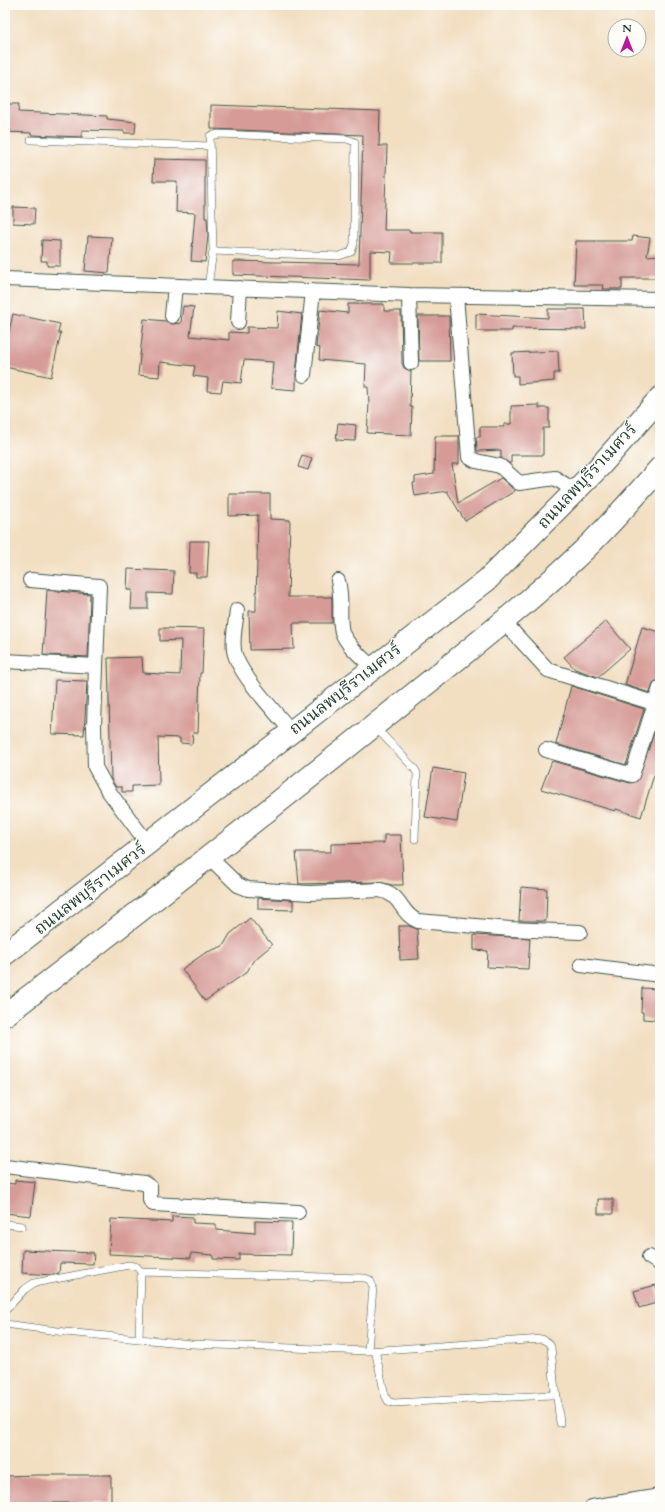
<svg xmlns="http://www.w3.org/2000/svg" width="665" height="1512" viewBox="0 0 665 1512" font-family="Cardo,'Noto Serif Thai',serif">
	<style>
		.building { fill: #d69b97 }
		.lines { fill: none; stroke-linecap: round; stroke-linejoin: round }
		.service-casing { stroke: #3f5549; stroke-width: 8 }
		.minor-casing { stroke: #3f5549; stroke-width: 16 }
		.primary-casing { stroke: #3f5549; stroke-width: 24 }
		.service { stroke: #fff; stroke-width: 7 }
		.minor { stroke: #fff; stroke-width: 14 }
		.primary { stroke: #fff; stroke-width: 22 }
		.labels { text-anchor: middle; dominant-baseline: central; stroke-width: 3; stroke-linejoin: round; paint-order: stroke }
		.street-label { font-size: 17px; fill: #1f3d34; stroke: #fdfcf7 }
	</style>
	<rect width="100%" height="100%" fill="#fdfcf7"/>
	<filter id="ink" filterUnits="userSpaceOnUse"><feTurbulence type="fractalNoise" baseFrequency=".025" numOctaves="2"/><feDisplacementMap in="SourceGraphic" scale="8" xChannelSelector="R" yChannelSelector="G"/><feConvolveMatrix kernelMatrix="1 2 1 2 8 2 1 2 1" color-interpolation-filters="sRGB"/></filter>
	<filter id="wash" filterUnits="userSpaceOnUse"><feTurbulence type="fractalNoise" baseFrequency=".012" numOctaves="4" result="noise"/><feDisplacementMap in="SourceGraphic" scale="16" xChannelSelector="R" yChannelSelector="G"/><feGaussianBlur stdDeviation="0.9" result="paint"/><feColorMatrix in="noise" values="0 0 0 0 0 0 0 0 0 0 0 0 0 0 0 0 0 1.4 0 .05"/><feComposite in="paint" operator="in"/></filter>
	<g filter="url(#wash)">
		<rect width="100%" height="100%" fill="#f2dec1"/>
		<g id="blocks">
			<path class="building" d="M 5,104 L 19,104 L 18,112 L 107,116 L 107,119 L 136,122 L 135,133 L 124,133 L 124,131 L 82,130 L 82,137 L 31,135 L 31,133 L 5,132 Z
				M 211,105 L 380,111 L 379,146 L 387,146 L 384,230 L 410,230 L 410,232 L 442,232 L 442,263 L 391,263 L 392,252 L 370,251 L 370,280 L 233,275 L 233,261 L 359,264 L 363,135 L 211,129 Z
				M 154,159 L 205,160 L 205,218 L 207,218 L 208,236 L 205,262 L 191,261 L 195,213 L 176,212 L 177,181 L 153,181 Z
				M 13,207 L 35,208 L 34,224 L 13,223 Z
				M 88,236 L 112,237 L 109,273 L 85,271 Z
				M 633,236 L 650,238 L 647,256 L 660,255 L 660,278 L 622,278 L 622,289 L 602,289 L 603,285 L 574,285 L 576,241 L 632,241 Z
				M 42,240 L 60,241 L 60,266 L 47,266 L 47,261 L 41,261 Z
				M 348,304 L 384,304 L 384,311 L 401,311 L 402,363 L 404,368 L 411,371 L 410,407 L 412,407 L 411,435 L 367,433 L 369,404 L 368,387 L 365,387 L 366,364 L 319,360 L 320,348 L 316,347 L 320,310 L 348,313 Z
				M 183,306 L 194,307 L 190,336 L 229,340 L 229,332 L 247,333 L 247,327 L 277,328 L 278,311 L 302,314 L 296,374 L 296,390 L 271,388 L 273,362 L 244,360 L 241,383 L 223,381 L 221,392 L 207,391 L 208,378 L 193,376 L 195,366 L 160,362 L 159,377 L 138,375 L 144,319 L 166,321 L 172,324 L 181,323 Z
				M 548,309 L 585,309 L 586,329 L 512,328 L 512,331 L 476,331 L 476,314 L 548,318 Z
				M 13,314 L 60,324 L 58,333 L 61,333 L 51,377 L 5,367 L 5,340 L 7,340 Z
				M 418,316 L 449,316 L 450,361 L 419,361 Z
				M 558,351 L 559,373 L 554,373 L 554,381 L 518,384 L 518,376 L 513,376 L 512,353 Z
				M 539,405 L 539,408 L 549,408 L 549,428 L 543,428 L 543,455 L 511,455 L 511,463 L 509,463 L 501,458 L 501,450 L 477,451 L 476,437 L 480,437 L 480,427 L 504,427 L 504,424 L 511,424 L 511,406 Z
				M 338,423 L 356,425 L 355,441 L 336,440 Z
				M 435,436 L 459,436 L 459,464 L 452,464 L 458,503 L 501,478 L 515,491 L 465,521 L 447,491 L 415,496 L 413,483 L 415,483 L 415,477 L 434,474 Z
				M 302,455 L 312,458 L 308,470 L 298,467 Z
				M 229,494 L 270,494 L 270,519 L 290,520 L 288,597 L 332,597 L 332,623 L 293,623 L 294,649 L 250,650 L 249,611 L 256,611 L 256,603 L 258,515 L 229,516 Z
				M 190,541 L 209,541 L 207,577 L 196,577 L 196,573 L 189,573 Z
				M 128,569 L 174,571 L 173,594 L 148,593 L 148,609 L 131,609 L 132,590 L 127,590 Z
				M 47,590 L 90,594 L 88,657 L 43,655 Z
				M 606,621 L 630,649 L 598,677 L 575,669 L 564,657 Z
				M 642,627 L 660,632 L 660,680 L 654,682 L 650,693 L 625,685 Z
				M 160,628 L 204,629 L 202,673 L 200,673 L 198,733 L 193,733 L 192,744 L 180,743 L 180,738 L 158,737 L 159,785 L 132,786 L 132,792 L 122,792 L 122,787 L 116,787 L 111,779 L 108,658 L 142,657 L 143,673 L 180,675 L 181,640 L 160,641 Z
				M 55,680 L 87,681 L 84,735 L 52,734 Z
				M 571,686 L 644,709 L 626,765 L 556,744 Z
				M 660,716 L 660,777 L 654,775 L 641,817 L 616,809 L 615,811 L 541,789 L 552,761 L 630,783 L 637,781 Z
				M 433,768 L 464,773 L 457,822 L 425,817 Z
				M 384,835 L 401,835 L 403,885 L 392,885 L 380,882 L 299,884 L 296,852 L 331,852 L 331,844 L 384,843 Z
				M 521,887 L 547,889 L 546,921 L 519,921 Z
				M 258,898 L 293,900 L 293,910 L 258,909 Z
				M 250,918 L 272,945 L 253,961 L 247,972 L 205,1001 L 182,969 L 205,953 L 223,946 L 230,934 Z
				M 399,926 L 409,926 L 417,929 L 419,959 L 400,960 Z
				M 474,935 L 530,938 L 528,969 L 487,967 L 488,951 L 474,950 Z
				M 642,988 L 660,989 L 659,1013 L 657,1013 L 657,1020 L 643,1019 L 643,1012 L 641,1012 Z
				M 15,1180 L 35,1182 L 31,1216 L 5,1213 L 5,1183 L 15,1184 Z
				M 598,1199 L 613,1199 L 613,1214 L 598,1214 Z
				M 172,1216 L 193,1217 L 193,1223 L 216,1224 L 216,1230 L 255,1233 L 255,1221 L 292,1222 L 291,1255 L 239,1254 L 239,1260 L 213,1259 L 213,1255 L 191,1253 L 191,1258 L 109,1254 L 111,1219 L 172,1222 Z
				M 23,1250 L 94,1253 L 93,1264 L 60,1263 L 59,1273 L 52,1275 L 22,1273 Z
				M 656,1285 L 660,1302 L 639,1308 L 634,1291 Z
				M 37,1475 L 111,1475 L 111,1503 L 25,1503 L 25,1507 L 5,1507 L 5,1476 Z"/>
		</g>
	</g>
	<g filter="url(#ink)">
		<use href="#blocks" fill-opacity="0" stroke="#3f5549" stroke-width="1"/>
		<g class="lines">
			<defs>
				<path id="service" d="M 31,140 L 210,146
					M 208,287 L 213,251 L 210,136 L 219,134 L 347,139 L 355,142 L 354,244 L 351,252 L 339,256 L 213,251
					M 376,728 L 414,768 L 417,773 L 415,839
					M 5,1224 L 22,1226
					M 5,1311 L 25,1289 L 34,1283 L 129,1265 L 137,1267 L 141,1272 L 365,1278 L 370,1280 L 373,1287 L 368,1351 L 542,1339 L 549,1343 L 551,1347 L 555,1392 L 551,1395 L 393,1403 L 388,1401 L 385,1395 L 375,1350
					M 5,1324 L 65,1332 L 192,1344 L 368,1351
					M 139,1339 L 141,1272
					M 556,1389 L 560,1423"/>
				<path id="minor" d="M 5,279 L 409,295 L 660,299
					M 409,295 L 411,363
					M 456,296 L 469,457 L 476,461 L 500,466 L 519,483 L 555,478 L 575,491
					M 172,316 L 175,286
					M 238,322 L 240,288
					M 304,375 L 313,291
					M 30,580 L 99,586 L 96,666
					M 338,581 C 343,600 338,616 342,632 C 346,645 363,658 373,668
					M 237,610 C 236,623 232,637 234,650 C 237,673 276,712 291,731
					M 503,621 L 548,670 L 660,705
					M 5,661 L 96,666 L 94,726 L 95,767 L 107,789 L 148,844
					M 546,750 L 632,775 L 660,688
					M 210,858 L 238,885 L 248,889 L 310,893 L 380,890 C 402,894 400,914 418,921 L 510,929 L 580,932
					M 581,965 L 660,975
					M 5,1166 L 144,1183 L 150,1187 L 150,1200 L 153,1204 L 298,1212
					M 649,1257 L 660,1264
					M 592,1507 L 660,1496"/>
				<path id="primary" d="M 5,954 L 487,580 L 600,466 L 660,398
					M 5,1015 C 128,921 249,826 370,729 C 442,671 517,614 584,550 C 611,524 635,496 660,468"/>
			</defs>
			<use href="#service" class="service-casing"/>
			<use href="#minor" class="minor-casing"/>
			<use href="#primary" class="primary-casing"/>
			<use href="#service" class="service"/>
			<use href="#minor" class="minor"/>
			<use href="#primary" class="primary"/>
		</g>
	</g>
	<g class="labels">
		<g class="street-label">
			<text transform="translate(587 476) rotate(-47)">ถนนลพบุรีราเมศวร์</text>
			<text transform="translate(345 689) rotate(-38)">ถนนลพบุรีราเมศวร์</text>
			<text transform="translate(90 889) rotate(-38)">ถนนลพบุรีราเมศวร์</text>
		</g>
	</g>
	<rect width="665" height="1512" fill="none" stroke="#fdfcf7" stroke-width="20"/>
	<g transform="translate(627 38)"><circle r="19" fill="#fdfcf7" stroke="#a4b0a9"/>
	<path d="M0-3L7 15L0 10L-7 15Z" fill="#b5179e"/>
	<text y="-6" font-size="11" font-weight="bold" text-anchor="middle" fill="#1f3d34">N</text>
	</g>
</svg>
